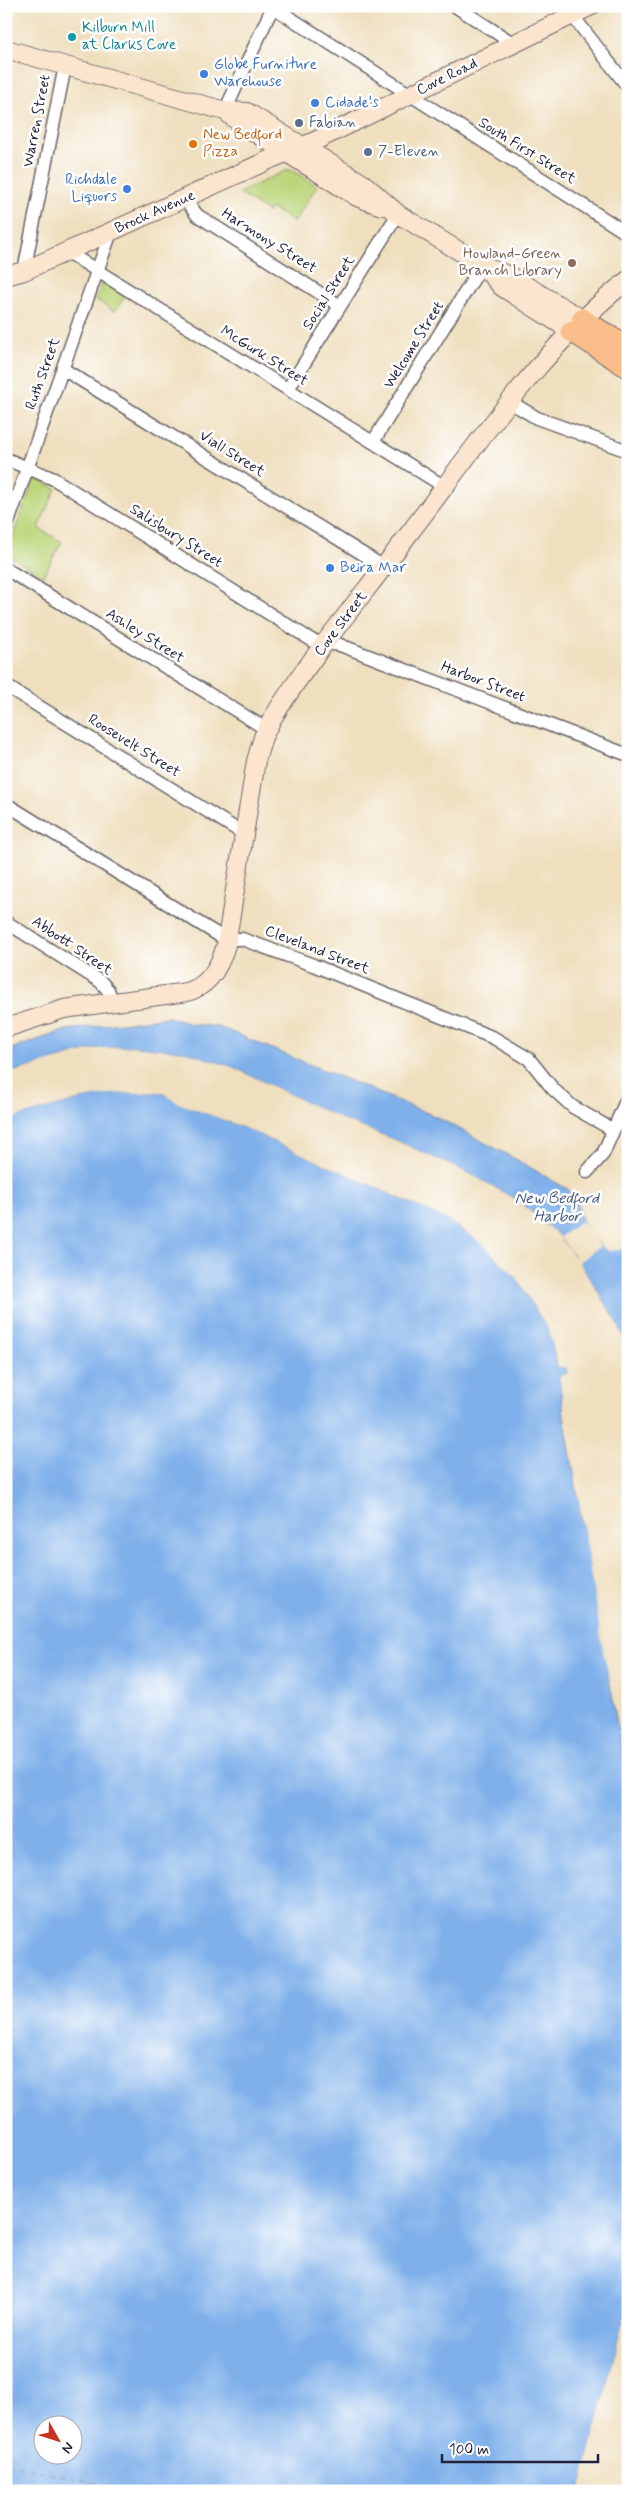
<svg xmlns="http://www.w3.org/2000/svg" width="634" height="2497" viewBox="0 0 634 2497" font-family="Mynerve,sans-serif">
	<style>
		.green { fill: #bcd57a; stroke: #6f7c5a }
		.water { fill: #7fb0ea; stroke: #506992; fill-rule: evenodd }
		.pier { fill: #efdfbe }
		.lines { fill: none; stroke-linecap: round; stroke-linejoin: round }
		.ferry { stroke: #475b81; stroke-width: 1; stroke-dasharray: 6 5; stroke-linecap: butt }
		.street-casing { stroke: #6a6469; stroke-width: 15 }
		.secondary-casing { stroke: #6a6469; stroke-width: 20 }
		.primary-casing { stroke: #6a6469; stroke-width: 22 }
		.street { stroke: #fff; stroke-width: 12 }
		.secondary { stroke: #fce5cf; stroke-width: 18 }
		.primary { stroke: #f8bd88; stroke-width: 20 }
		.culture-dot { fill: #0f9aa8; stroke: #fff; stroke-width: 2 }
		.shop-dot { fill: #3f7fe0; stroke: #fff; stroke-width: 2 }
		.service-dot { fill: #5c6f8a; stroke: #fff; stroke-width: 2 }
		.food-dot { fill: #e8710a; stroke: #fff; stroke-width: 2 }
		.education-dot { fill: #8d6e63; stroke: #fff; stroke-width: 2 }
		.labels { text-anchor: middle; dominant-baseline: central; stroke-width: 5; stroke-linejoin: round; paint-order: stroke }
		.culture-label { font-size: 15px; fill: #0d838f; stroke: #fff; text-anchor: start }
		.shop-label { font-size: 15px; fill: #366cbe; stroke: #fff; text-anchor: start }
		.street-label { font-size: 15px; fill: #22223b; stroke: #fff }
		.service-label { font-size: 15px; fill: #4e5e75; stroke: #fff; text-anchor: start }
		.food-label { font-size: 15px; fill: #c56008; stroke: #fff; text-anchor: start }
		.education-label { font-size: 15px; fill: #785e54; stroke: #fff; text-anchor: end }
		.water-label { font-size: 16px; font-style: italic; fill: #475b81; stroke: #fff }
	</style>
	<rect width="100%" height="100%" fill="#fff"/>
	<filter id="ink" filterUnits="userSpaceOnUse"><feTurbulence type="fractalNoise" baseFrequency=".02" numOctaves="2"/><feDisplacementMap in="SourceGraphic" scale="10" xChannelSelector="R" yChannelSelector="G"/><feConvolveMatrix kernelMatrix="1 2 1 2 8 2 1 2 1" color-interpolation-filters="sRGB"/></filter>
	<filter id="wash" filterUnits="userSpaceOnUse"><feTurbulence type="fractalNoise" baseFrequency=".0096" numOctaves="4" result="noise"/><feDisplacementMap in="SourceGraphic" scale="20" xChannelSelector="R" yChannelSelector="G"/><feGaussianBlur stdDeviation="1.12" result="paint"/><feColorMatrix in="noise" values="0 0 0 0 0 0 0 0 0 0 0 0 0 0 0 0 0 1.4 0 .05"/><feComposite in="paint" operator="in"/></filter>
	<g filter="url(#wash)">
		<rect width="100%" height="100%" fill="#efdfbe"/>
		<path class="green" d="M 287,170 L 291,170 L 317,186 L 294,222 L 271,208 L 268,212 L 239,193 Z
			M 103,283 L 125,296 L 115,312 L 95,299 Z
			M 35,477 L 56,489 L 38,528 L 62,542 L 43,576 L 6,554 Z"/>
		<path class="water" d="M 168,1017 L 191,1024 L 219,1027 L 437,1117 L 519,1161 L 569,1190 C 579,1199 577,1208 581,1220 C 585,1230 598,1245 608,1251 L 628,1243 L 628,1350 L 617,1322 L 579,1262 L 560,1237 L 518,1201 L 476,1177 L 395,1140 L 345,1121 L 232,1067 L 186,1052 L 133,1046 L 95,1049 L 6,1074 L 6,1051 L 66,1030 Z
			M 161,1092 L 179,1103 L 240,1126 L 446,1219 L 481,1243 L 516,1277 L 549,1331 L 558,1367 L 566,1367 L 568,1373 L 559,1376 L 564,1415 L 628,1787 L 628,2302 L 580,2491 L 6,2491 L 6,1120 L 78,1100 L 111,1094 ZM 42,2424 L 72,2424 L 72,2454 L 42,2454 Z"/>
		<path class="pier" d="M 133,1046 L 186,1052 L 232,1067 L 345,1121 L 395,1140 L 476,1177 L 518,1201 L 560,1237 L 581,1221 L 600,1246 L 606,1247 L 628,1241 L 628,1249 L 608,1251 L 600,1246 L 579,1262 L 617,1322 L 628,1350 L 623,1357 L 619,1358 L 620,1364 L 625,1364 L 628,1368 L 618,1365 L 616,1356 L 625,1350 L 611,1317 L 578,1268 L 575,1257 L 560,1237 L 559,1239 L 547,1231 L 505,1195 L 475,1179 L 394,1143 L 344,1124 L 231,1070 L 186,1054 L 133,1049 L 96,1052 L 6,1077 L 6,1074 L 95,1049 Z
			M 161,1090 L 180,1101 L 241,1124 L 447,1217 L 482,1241 L 518,1275 L 551,1330 L 560,1365 L 568,1365 L 570,1373 L 569,1376 L 561,1378 L 605,1650 L 617,1699 L 628,1773 L 628,1787 L 614,1699 L 603,1651 L 559,1376 L 568,1373 L 566,1367 L 558,1367 L 549,1331 L 516,1277 L 481,1243 L 446,1219 L 240,1126 L 178,1103 L 161,1092 L 111,1094 L 78,1100 L 6,1120 L 6,1118 L 27,1111 L 78,1097 L 111,1091 Z
			M 628,2302 L 628,2312 L 583,2491 L 580,2491 Z"/>
		<g class="lines">
			<path class="ferry" d="M 6,2462 L 126,2491
				M 6,2483 L 38,2491"/>
		</g>
	</g>
	<g filter="url(#ink)">
		<g class="lines">
			<defs>
				<path id="street" d="M 455,6 L 514,44
					M 273,7 L 628,234
					M 572,15 L 628,87
					M 225,111 L 273,6
					M 185,199 L 197,215 L 340,306
					M 67,252 L 445,487
					M 24,271 L 65,66
					M 63,369 L 384,567
					M 288,389 L 398,214
					M 510,402 L 537,418 L 628,451
					M 373,442 L 482,265
					M 6,459 L 54,479 L 313,641 L 340,645 L 628,755
					M 6,528 L 111,232
					M 6,569 L 266,729
					M 6,686 L 244,834
					M 6,804 L 220,936 L 227,939 L 242,939 L 313,965 L 494,1038 L 529,1059 L 553,1089 L 573,1107 L 613,1130
					M 6,922 L 101,982 L 108,990 L 113,1003
					M 587,1172 L 603,1154 L 628,1096"/>
				<path id="secondary" d="M 6,49 L 225,111 L 247,112 L 365,185 L 398,214 L 482,265 L 510,276 L 582,319
					M 225,111 L 241,124 L 357,197 L 382,206
					M 484,267 L 502,287 L 571,331
					M 6,276 L 24,271 L 271,159 L 313,142 L 591,6
					M 6,1028 L 64,1009 L 187,992 C 209,986 220,966 226,945 L 256,761 L 263,737 L 272,719 C 313,653 365,593 411,531 C 478,444 541,348 628,280"/>
				<path id="primary" d="M 582,319 L 628,347
					M 571,331 L 628,368"/>
			</defs>
			<use href="#street" class="street-casing"/>
			<use href="#secondary" class="secondary-casing"/>
			<use href="#primary" class="primary-casing"/>
			<use href="#street" class="street"/>
			<use href="#secondary" class="secondary"/>
			<use href="#primary" class="primary"/>
		</g>
	</g>
	<circle class="culture-dot" cx="72" cy="37" r="5"/>
	<g class="shop-dot">
		<circle cx="204" cy="74" r="5"/>
		<circle cx="315" cy="103" r="5"/>
		<circle cx="127" cy="189" r="5"/>
		<circle cx="330" cy="568" r="5"/>
	</g>
	<g class="service-dot">
		<circle cx="299" cy="123" r="5"/>
		<circle cx="368" cy="152" r="5"/>
	</g>
	<circle class="food-dot" cx="193" cy="144" r="5"/>
	<circle class="education-dot" cx="572" cy="263" r="5"/>
	<g class="labels">
		<g class="culture-label">
			<text x="82" y="28">Kilburn Mill<tspan x="82" dy="17">at Clarks Cove</tspan></text>
		</g>
		<g class="shop-label">
			<text x="214" y="65">Globe Furniture<tspan x="214" dy="17">Warehouse</tspan></text>
			<text x="325" y="103">Cidade's</text>
			<text x="117" y="180" text-anchor="end">Richdale<tspan x="117" dy="17">Liquors</tspan></text>
			<text x="340" y="568">Beira Mar</text>
		</g>
		<g class="street-label">
			<text transform="translate(447 77) rotate(-26)">Cove Road</text>
			<text transform="translate(37 121) rotate(-79)">Warren Street</text>
			<text transform="translate(527 151) rotate(32)">South First Street</text>
			<text transform="translate(155 212) rotate(-24)">Brock Avenue</text>
			<text transform="translate(269 241) rotate(32)">Harmony Street</text>
			<text transform="translate(329 293) rotate(-58)">Social Street</text>
			<text transform="translate(414 345) rotate(-58)">Welcome Street</text>
			<text transform="translate(264 356) rotate(32)">McGurk Street</text>
			<text transform="translate(43 374) rotate(-70)">Ruth Street</text>
			<text transform="translate(232 454) rotate(32)">Viall Street</text>
			<text transform="translate(176 536) rotate(32)">Salisbury Street</text>
			<text transform="translate(341 624) rotate(-53)">Cove Street</text>
			<text transform="translate(145 636) rotate(32)">Ashley Street</text>
			<text transform="translate(483 682) rotate(21)">Harbor Street</text>
			<text transform="translate(134 746) rotate(32)">Roosevelt Street</text>
			<text transform="translate(72 946) rotate(34)">Abbott Street</text>
			<text transform="translate(317 950) rotate(21)">Cleveland Street</text>
		</g>
		<g class="service-label">
			<text x="309" y="123">Fabian</text>
			<text x="378" y="152">7-Eleven</text>
		</g>
		<g class="food-label">
			<text x="203" y="135">New Bedford<tspan x="203" dy="17">Pizza</tspan></text>
		</g>
		<g class="education-label">
			<text x="562" y="254">Howland-Green<tspan x="562" dy="17">Branch Library</tspan></text>
		</g>
		<g class="water-label">
			<text x="557" y="1198">New Bedford<tspan x="557" dy="18">Harbor</tspan></text>
		</g>
	</g>
	<rect width="634" height="2497" fill="none" stroke="#fff" stroke-width="25"/>
	<g transform="translate(58 2440) rotate(129)"><circle r="24" fill="#ffffff" stroke="#a7a7b1"/>
	<path d="M0-4L9 19L0 12L-9 19Z" fill="#c8321e"/>
	<text y="-8" font-size="14" font-weight="bold" text-anchor="middle" fill="#22223b">N</text>
	</g>
	<path d="M442 2454v8h156v-8" fill="none" stroke="#22223b" stroke-width="2.5"/>
	<text x="449" y="2454" font-size="15" fill="#22223b" stroke="#ffffff" stroke-width="4" paint-order="stroke">100 m</text>
</svg>
